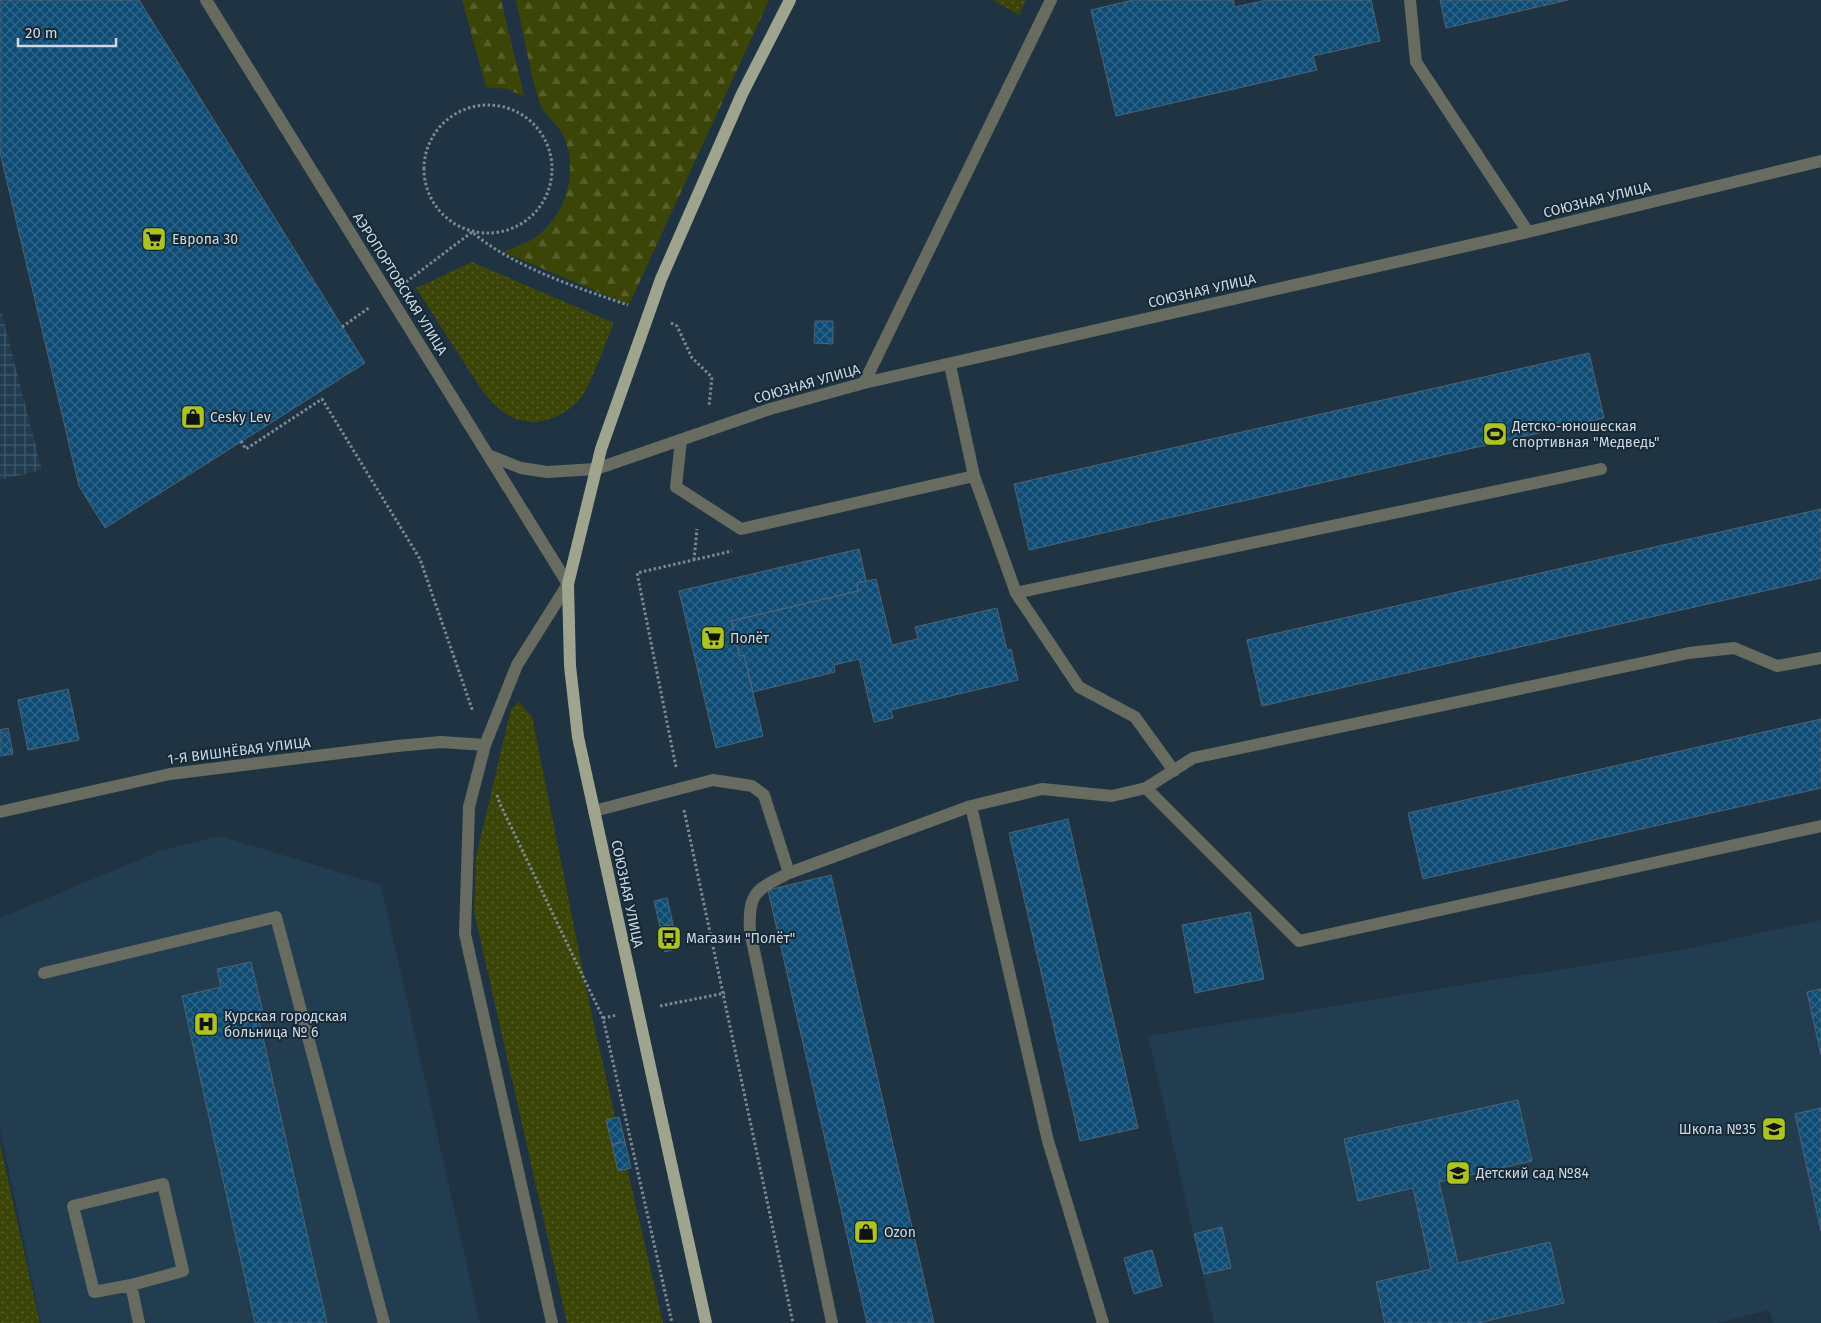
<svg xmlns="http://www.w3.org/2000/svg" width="1821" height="1323" viewBox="0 0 1821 1323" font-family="'Fira Sans',sans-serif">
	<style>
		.built { fill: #223c50 }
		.industrial { fill: url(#industrial-grid) }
		.grass { fill: url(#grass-dots) }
		.forest { fill: url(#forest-firs) }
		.building { fill: url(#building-cross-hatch); stroke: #4e6374 }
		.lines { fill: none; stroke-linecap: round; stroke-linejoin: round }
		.path { stroke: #7a8996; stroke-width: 3; stroke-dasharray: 2.5 2.5; stroke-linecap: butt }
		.minor { stroke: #686b60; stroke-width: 12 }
		.major { stroke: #9ea48e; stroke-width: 12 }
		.labels { text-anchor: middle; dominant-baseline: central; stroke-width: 4; stroke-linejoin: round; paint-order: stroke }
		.street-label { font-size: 14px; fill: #cdd8e2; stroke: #162937 }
		.poi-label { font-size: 14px; fill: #cdd8e2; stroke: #162937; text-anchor: start }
	</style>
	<defs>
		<pattern id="industrial-grid" width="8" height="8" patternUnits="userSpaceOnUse" patternTransform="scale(1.25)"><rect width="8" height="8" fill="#223c50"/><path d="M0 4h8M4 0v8" fill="none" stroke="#415769"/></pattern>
		<pattern id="grass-dots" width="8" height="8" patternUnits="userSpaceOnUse" patternTransform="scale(1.25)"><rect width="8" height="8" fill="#3b4508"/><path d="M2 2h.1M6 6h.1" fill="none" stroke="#565f2c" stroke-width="1.8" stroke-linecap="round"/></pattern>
		<pattern id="forest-firs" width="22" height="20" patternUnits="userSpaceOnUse" patternTransform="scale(1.25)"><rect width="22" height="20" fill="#3b4508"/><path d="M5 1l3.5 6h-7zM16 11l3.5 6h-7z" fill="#565f2c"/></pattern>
		<pattern id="building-cross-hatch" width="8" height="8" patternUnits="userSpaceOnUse" patternTransform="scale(1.25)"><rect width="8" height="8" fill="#0e4c75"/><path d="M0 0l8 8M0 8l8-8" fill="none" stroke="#306588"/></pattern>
	</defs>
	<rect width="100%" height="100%" fill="#1f3342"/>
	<path class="built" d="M 220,836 L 381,885 L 480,1323 L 41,1323 L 0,1129 L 0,918 L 162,850 Z
		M 1821,920 L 1821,1323 L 1773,1323 L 1769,1310 L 1718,1323 L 1214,1323 L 1148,1036 L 1686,949 Z"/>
	<path class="industrial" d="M 0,307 L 42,470 L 0,480 Z"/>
	<path class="grass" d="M 993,0 L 1026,0 L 1019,15 Z
		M 472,262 L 614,323 C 604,345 597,370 585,391 C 572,415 537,430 512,417 C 499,411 492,402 483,392 L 416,288 Z
		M 519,702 L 532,717 L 593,1021 L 663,1323 L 567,1323 L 474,911 L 476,857 L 511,709 Z
		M 0,1144 L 40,1323 L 0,1323 Z"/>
	<path class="forest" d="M 462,0 L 501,0 L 524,96 L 506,89 L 486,87 Z
		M 516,0 L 769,0 L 629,305 L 503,252 C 512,248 522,245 531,240 C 564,220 580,174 564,137 C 559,125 543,114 540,104 C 529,70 524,34 516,0 Z"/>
	<path class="building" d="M 0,0 L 139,0 L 365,363 L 105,528 L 79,486 L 0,152 Z
		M 1133,0 L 1233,0 L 1235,7 L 1267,0 L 1371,0 L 1380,41 L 1313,56 L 1317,70 L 1116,116 L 1091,10 Z
		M 1440,0 L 1568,0 L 1446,28 Z
		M 815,321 L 833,321 L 833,344 L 814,343 Z
		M 1589,353 L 1604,418 L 1029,550 L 1014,484 Z
		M 1821,509 L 1821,578 L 1262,706 L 1247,640 Z
		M 859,549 L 866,581 L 857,583 L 858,591 L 731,621 L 739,656 L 744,655 L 763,736 L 716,748 L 679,591 Z
		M 876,579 L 892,645 L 918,639 L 915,627 L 997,608 L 1007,650 L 1011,649 L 1018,680 L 891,710 L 893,718 L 874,722 L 859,659 L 834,665 L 835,672 L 753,692 L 744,655 L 740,656 L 732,621 L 858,591 L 857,583 Z
		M 68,689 L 79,740 L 28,750 L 18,700 Z
		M 1821,719 L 1821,788 L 1423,879 L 1408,813 Z
		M 8,728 L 13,754 L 0,756 L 0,730 Z
		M 1068,819 L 1138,1128 L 1080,1141 L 1009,833 Z
		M 831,875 L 934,1323 L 867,1323 L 768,890 Z
		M 667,898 L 673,924 L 660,927 L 654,901 Z
		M 1250,912 L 1264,979 L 1195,993 L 1182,925 Z
		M 673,924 L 678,948 L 665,952 L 660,927 Z
		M 251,962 L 263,1013 L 258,1015 L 327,1323 L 255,1323 L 182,996 L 221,987 L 217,969 Z
		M 1821,989 L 1821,1055 L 1807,992 Z
		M 1518,1100 L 1532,1161 L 1439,1182 L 1458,1263 L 1550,1242 L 1564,1303 L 1478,1323 L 1385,1323 L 1376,1282 L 1431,1269 L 1413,1188 L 1358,1201 L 1344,1139 Z
		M 1821,1108 L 1821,1231 L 1795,1114 Z
		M 619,1117 L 625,1142 L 612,1144 L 606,1120 Z
		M 625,1142 L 631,1168 L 618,1171 L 612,1144 Z
		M 1222,1227 L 1231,1268 L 1204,1274 L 1194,1234 Z
		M 1152,1250 L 1162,1286 L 1134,1294 L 1124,1258 Z"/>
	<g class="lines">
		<path class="path" d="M424 169a64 64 0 1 1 128 0a64 64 0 1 1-128 0Z
			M 406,282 L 472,232 C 513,267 578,288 628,305
			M 671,323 L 677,326 L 692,358 L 712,377 L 709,406
			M 342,327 L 370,307
			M 241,441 L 246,449 L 322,399 L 420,559 L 473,712
			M 694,560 L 697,529
			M 676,767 L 637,573 L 732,551
			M 497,795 L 500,804 L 603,1018 L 672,1323
			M 684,810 L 793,1323
			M 660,1006 L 725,993
			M 603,1018 L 617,1015"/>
		<path class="minor" d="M 206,0 L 568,584 L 517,665 L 485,745 L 469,807 L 465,934 L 552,1323
			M 1410,0 L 1416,62 L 1528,232
			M 864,383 L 1051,0
			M 681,440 L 676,487 L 741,529 L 974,476 L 950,365
			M 488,455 L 521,468 L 547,472 L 596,469 L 770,409 L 864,383 L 1528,232 L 1821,161
			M 974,476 L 1016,593
			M 1174,771 L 1135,717 L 1079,687 L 1016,593 L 1601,469
			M 1146,788 L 1299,941 L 1821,826
			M 971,806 L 1048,1141 L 1103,1323
			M 594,811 L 713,780 L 752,786 L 764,795 L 789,873 L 971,806 L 1042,789 L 1112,796 L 1146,788 L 1193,758 L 1689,653 L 1734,648 L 1777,666 L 1821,658
			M 0,812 L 170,774 L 397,746 L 441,742 L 485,745
			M 789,873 C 756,890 748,892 750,931 L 832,1323
			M 44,973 L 276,917 L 384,1323
			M 163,1184 L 183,1271 L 131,1285 L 94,1292 L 73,1206 Z
			M 131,1285 L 139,1323"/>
		<path class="major" d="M 706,1323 L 578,737 L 570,666 L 568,584 L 601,449 L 661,279 L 742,94 L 790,0"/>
	</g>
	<defs>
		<symbol id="supermarket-square" viewBox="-11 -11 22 22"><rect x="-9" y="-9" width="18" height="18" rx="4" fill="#abc614" stroke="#162937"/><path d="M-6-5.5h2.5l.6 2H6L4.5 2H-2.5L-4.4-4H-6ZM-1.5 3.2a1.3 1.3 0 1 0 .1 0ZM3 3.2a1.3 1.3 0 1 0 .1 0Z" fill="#111"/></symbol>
		<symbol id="shop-square" viewBox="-11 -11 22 22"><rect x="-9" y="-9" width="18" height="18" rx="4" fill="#abc614" stroke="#162937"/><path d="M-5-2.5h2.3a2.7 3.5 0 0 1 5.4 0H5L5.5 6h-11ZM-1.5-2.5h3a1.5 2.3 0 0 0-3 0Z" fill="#111"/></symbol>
		<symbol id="stadium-square" viewBox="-11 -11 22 22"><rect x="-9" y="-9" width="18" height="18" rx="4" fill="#abc614" stroke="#162937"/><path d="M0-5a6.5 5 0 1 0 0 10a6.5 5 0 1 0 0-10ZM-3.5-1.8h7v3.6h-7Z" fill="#111"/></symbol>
		<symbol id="bus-square" viewBox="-11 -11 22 22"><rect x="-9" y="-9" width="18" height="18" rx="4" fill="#abc614" stroke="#162937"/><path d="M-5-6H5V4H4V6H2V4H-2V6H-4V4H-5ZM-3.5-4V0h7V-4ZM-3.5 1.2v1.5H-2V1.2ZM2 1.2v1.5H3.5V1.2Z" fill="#111"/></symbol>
		<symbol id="hospital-square" viewBox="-11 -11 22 22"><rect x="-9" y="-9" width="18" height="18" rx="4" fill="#abc614" stroke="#162937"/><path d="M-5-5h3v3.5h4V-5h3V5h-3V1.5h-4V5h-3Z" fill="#111"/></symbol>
		<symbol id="school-square" viewBox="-11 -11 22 22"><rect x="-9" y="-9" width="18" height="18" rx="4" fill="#abc614" stroke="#162937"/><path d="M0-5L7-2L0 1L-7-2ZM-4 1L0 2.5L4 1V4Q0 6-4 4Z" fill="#111"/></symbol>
	</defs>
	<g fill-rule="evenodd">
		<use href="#supermarket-square" x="140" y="225" width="28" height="28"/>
		<use href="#shop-square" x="179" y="403" width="28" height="28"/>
		<use href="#stadium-square" x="1481" y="420" width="28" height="28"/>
		<use href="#supermarket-square" x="699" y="624" width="28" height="28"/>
		<use href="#bus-square" x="655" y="924" width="28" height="28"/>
		<use href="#hospital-square" x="192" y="1010" width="28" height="28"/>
		<use href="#school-square" x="1760" y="1115" width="28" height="28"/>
		<use href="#school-square" x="1444" y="1159" width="28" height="28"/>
		<use href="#shop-square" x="852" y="1218" width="28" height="28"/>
	</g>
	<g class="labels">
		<g class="street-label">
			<text transform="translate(1597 200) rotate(-14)">СОЮЗНАЯ УЛИЦА</text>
			<text transform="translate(400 284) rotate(58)">АЭРОПОРТОВСКАЯ УЛИЦА</text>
			<text transform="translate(1202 291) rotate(-13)">СОЮЗНАЯ УЛИЦА</text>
			<text transform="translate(807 384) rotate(-16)">СОЮЗНАЯ УЛИЦА</text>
			<text transform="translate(239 751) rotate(-7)">1-Я ВИШНЁВАЯ УЛИЦА</text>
			<text transform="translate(627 894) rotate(78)">СОЮЗНАЯ УЛИЦА</text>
		</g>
		<g class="poi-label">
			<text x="172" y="239">Европа 30</text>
			<text x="210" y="417">Cesky Lev</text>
			<text x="1512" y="426">Детско-юношеская<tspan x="1512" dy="16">спортивная "Медведь"</tspan></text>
			<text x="730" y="638">Полёт</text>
			<text x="686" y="938">Магазин "Полёт"</text>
			<text x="224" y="1016">Курская городская<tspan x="224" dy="16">больница № 6</tspan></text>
			<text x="1756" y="1129" text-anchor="end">Школа №35</text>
			<text x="1476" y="1173">Детский сад №84</text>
			<text x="884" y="1232">Ozon</text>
		</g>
	</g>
	<path d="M18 38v8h98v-8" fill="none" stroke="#cdd8e2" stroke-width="2.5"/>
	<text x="25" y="38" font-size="15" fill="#cdd8e2" stroke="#162937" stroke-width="4" paint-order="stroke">20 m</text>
</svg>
